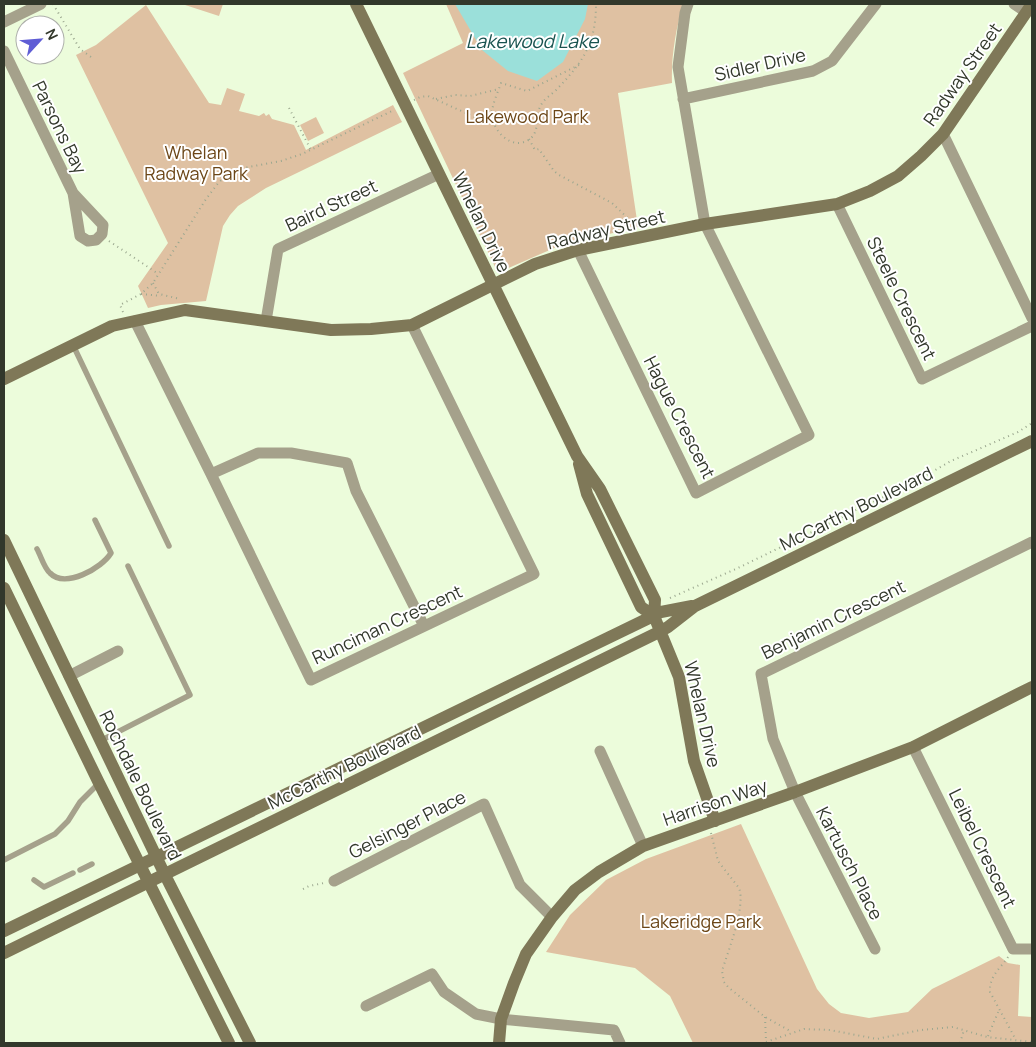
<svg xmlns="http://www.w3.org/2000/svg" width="1036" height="1047" viewBox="0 0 1036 1047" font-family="Manrope,sans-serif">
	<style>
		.green { fill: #dfc1a2 }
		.water { fill: #9be0da }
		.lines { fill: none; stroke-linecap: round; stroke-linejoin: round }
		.path { stroke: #9ba78f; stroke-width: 2; stroke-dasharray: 1 4; stroke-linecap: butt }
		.lane { stroke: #a5a18b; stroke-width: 5.5 }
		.street { stroke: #a5a18b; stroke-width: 11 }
		.secondary { stroke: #7f7858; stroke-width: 12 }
		.labels { text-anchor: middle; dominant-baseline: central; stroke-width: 4; stroke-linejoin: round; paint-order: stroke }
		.street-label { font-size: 18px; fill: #32382b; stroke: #fff }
		.park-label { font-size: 18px; fill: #6c4617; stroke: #fff }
		.water-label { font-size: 19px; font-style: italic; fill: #17524f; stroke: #fff }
	</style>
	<rect width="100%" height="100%" fill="#ecfcdb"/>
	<path class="green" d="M 182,4 L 223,4 L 219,16 Z
		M 446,4 L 683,4 C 676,29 671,56 672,83 L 618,93 L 638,227 L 559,246 L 506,269 L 495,267 L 403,73 L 463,43 Z
		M 146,5 L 209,103 L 221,105 L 227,88 L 245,94 L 239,111 L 259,116 L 264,113 L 266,116 L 269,114 L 272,119 L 294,125 L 306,150 L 393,105 L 402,122 L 266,188 L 238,206 L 230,215 L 223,226 L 206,301 L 161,305 L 148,308 L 138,286 L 168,243 L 76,55 L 96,45 Z
		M 316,117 L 324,133 L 308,141 L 300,125 Z
		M 741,824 L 817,989 L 829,1004 L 841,1013 L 869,1018 L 908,1012 L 932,989 L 999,956 L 1008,963 L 1020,965 L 1018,1016 L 1032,1017 L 1032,1043 L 693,1043 L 670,996 L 635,968 L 546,952 L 570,915 L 606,880 L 646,859 Z"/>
	<path class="water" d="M 455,4 L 588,4 L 585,19 L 563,62 L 537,81 L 508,71 L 482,50 Z"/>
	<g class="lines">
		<path class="path" d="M 53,4 L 80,49 L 91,57
			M 579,65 L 527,91 L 501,83 C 498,92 493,102 492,112 C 491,130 512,152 530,139 C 540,131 535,117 540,107 C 543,99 553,94 558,88 C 584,61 596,42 596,4
			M 436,99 L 455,95 L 470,96 L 499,89
			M 414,100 L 420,97 L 428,96 L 477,118 L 485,117 L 492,111
			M 289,108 L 311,150
			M 485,117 L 493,122
			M 529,139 L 535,150 L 539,149 L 554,171 L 559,175 L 612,203 L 636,226
			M 109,241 L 157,273
			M 153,283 L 159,294 L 180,299
			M 141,294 L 161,296
			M 123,312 L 120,305 L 141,294 L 153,283 L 206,199 L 219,182 L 225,177 L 238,169 L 281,161 L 302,154 L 394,110
			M 670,598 L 738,568 L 849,514 L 861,507 L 904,488 L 951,461 L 1018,432 L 1032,423
			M 711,833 L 718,861 L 739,888 C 746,907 728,951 722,971 L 724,982 L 728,987 L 765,1017 L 792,1032
			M 303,889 L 309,886 L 324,883
			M 1008,957 C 1000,969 989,976 990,992 L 1016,1040
			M 765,1017 L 766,1041
			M 988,1036 L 999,1010
			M 766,1042 L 804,1029 L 830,1030 L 877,1039 L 921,1030 L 953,1027 L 987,1037 L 1032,1042
			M 960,1043 L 964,1030"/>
		<path class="lane" d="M 73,345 L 169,546
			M 37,549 C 41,556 44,568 50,573 C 65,589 102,568 111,553 L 95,520
			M 100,741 L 190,695 L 128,566
			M 4,860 L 55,834 L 68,821 L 80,802 L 99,783
			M 80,870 L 92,864
			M 34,880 L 44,887 L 73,873"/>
		<path class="street" d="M 1014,4 L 1026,12
			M 4,22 L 41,4
			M 4,51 L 73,193 L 80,236 L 88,241 L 96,240 L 102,234 L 103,225 L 73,193
			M 683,99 L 813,71 L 832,61 L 876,4
			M 943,134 L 1032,318
			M 837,204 L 922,379 L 1032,326
			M 578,250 L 696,493 L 809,435 L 705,224 L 678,67 L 685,13 L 688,4
			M 135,321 L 211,474 L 311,680 L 534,574 L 412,325
			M 266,321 L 278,249 L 439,174
			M 211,474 L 258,453 L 291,453 L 347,463 L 356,491 L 424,626
			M 69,676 L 118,651
			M 913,747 L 1013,949 L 1032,949
			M 600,751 L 643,846
			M 334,881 L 484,804 L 520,885 L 552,917
			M 875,949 L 795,792 L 773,739 L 761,674 L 1032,542
			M 366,1006 L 432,974 L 444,992 L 476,1014 L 501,1019 L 614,1030 L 620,1043"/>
		<path class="secondary" d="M 356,4 L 577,456 L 600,489 L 655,600 L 654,616 L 679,677 L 694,761 L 715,821
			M 4,379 L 112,326 L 185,310 L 331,330 L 371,329 L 412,325 L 535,264 L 578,250 L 705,224 L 837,204 L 870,191 L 898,176 L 921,156 L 943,134 L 1032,4
			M 579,464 L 587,494 L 641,607 L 654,616
			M 4,540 L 165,875 L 250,1043
			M 4,588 L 99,783 L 229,1043
			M 4,931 L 647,619 L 661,612 L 692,606
			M 4,953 L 661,631 L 668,627 L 695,606 L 1032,441
			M 499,1043 L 501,1019 L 514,983 L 526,954 L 552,917 L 575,890 L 599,872 L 643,846 L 795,792 L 913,747 L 1032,687"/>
	</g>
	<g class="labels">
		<g class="street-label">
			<text transform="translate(760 64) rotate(-13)">Sidler Drive</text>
			<text transform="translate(962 74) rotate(-55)">Radway Street</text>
			<text transform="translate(60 127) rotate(64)">Parsons Bay</text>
			<text transform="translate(331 205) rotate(-25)">Baird Street</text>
			<text transform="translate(482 222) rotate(64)">Whelan Drive</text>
			<text transform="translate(606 229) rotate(-13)">Radway Street</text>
			<text transform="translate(902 298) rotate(64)">Steele Crescent</text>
			<text transform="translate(680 417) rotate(63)">Hague Crescent</text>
			<text transform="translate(856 508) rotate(-26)">McCarthy Boulevard</text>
			<text transform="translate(833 619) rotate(-26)">Benjamin Crescent</text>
			<text transform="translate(387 624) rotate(-25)">Runciman Crescent</text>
			<text transform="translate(703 714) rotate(77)">Whelan Drive</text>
			<text transform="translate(344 767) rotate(-26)">McCarthy Boulevard</text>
			<text transform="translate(141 785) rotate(64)">Rochdale Boulevard</text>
			<text transform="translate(715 802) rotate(-19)">Harrison Way</text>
			<text transform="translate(407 824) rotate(-27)">Gelsinger Place</text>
			<text transform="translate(983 848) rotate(64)">Leibel Crescent</text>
			<text transform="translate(850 863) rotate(63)">Kartusch Place</text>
		</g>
		<g class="park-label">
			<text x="527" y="116">Lakewood Park</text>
			<text x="196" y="152">Whelan<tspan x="196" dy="21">Radway Park</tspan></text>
			<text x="701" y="921">Lakeridge Park</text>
		</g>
		<g class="water-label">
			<text x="532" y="41">Lakewood Lake</text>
		</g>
	</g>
	<rect width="1036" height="1047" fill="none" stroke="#32382b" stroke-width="10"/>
	<g transform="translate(40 40) rotate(64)"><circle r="24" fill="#ffffff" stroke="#adafaa"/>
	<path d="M0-4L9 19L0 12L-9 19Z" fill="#5f5dd5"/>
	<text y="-8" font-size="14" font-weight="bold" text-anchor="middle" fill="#32382b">N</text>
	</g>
</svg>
